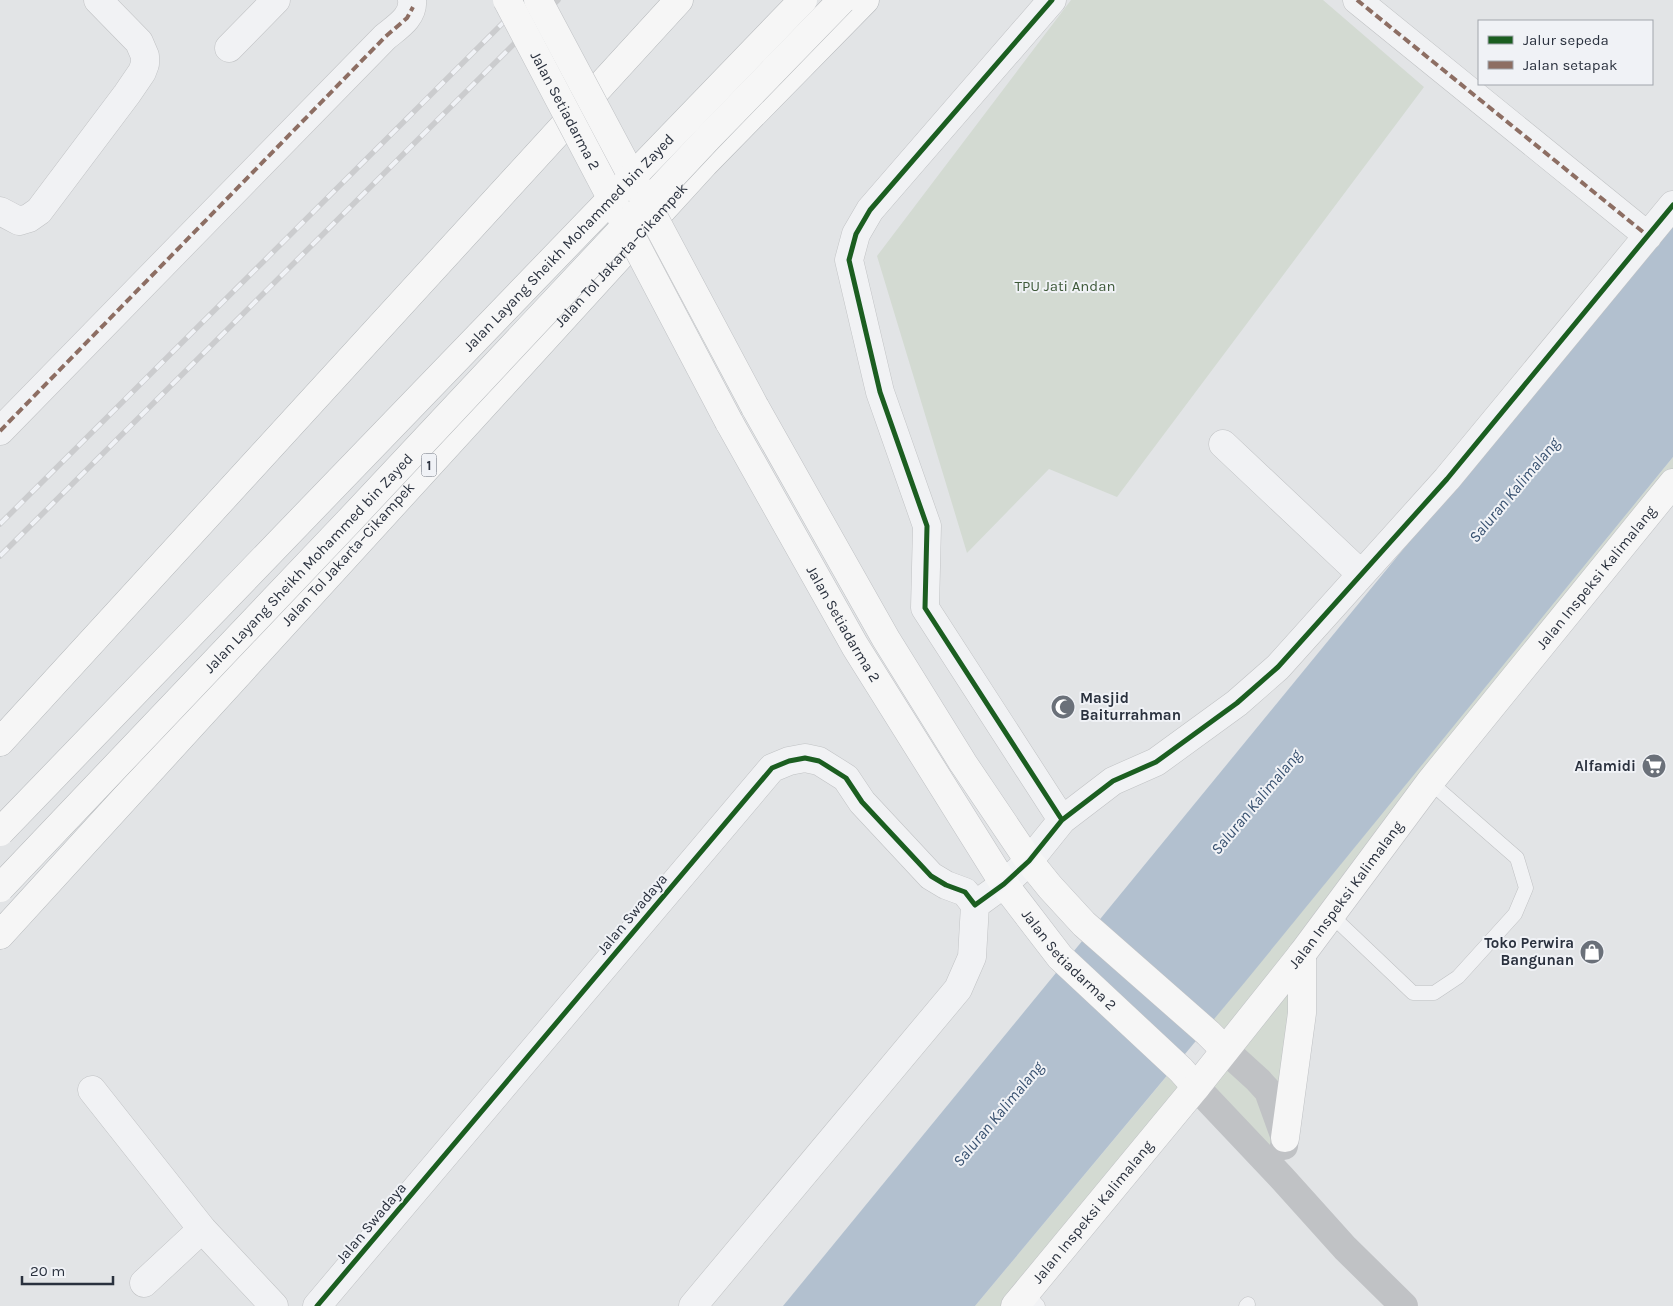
<svg xmlns="http://www.w3.org/2000/svg" width="1673" height="1306" viewBox="0 0 1673 1306" font-family="Karla,sans-serif">
	<style>
		.green { fill: #d3dad2 }
		.water { fill: #b2c0cf }
		.lines { fill: none; stroke-linecap: round; stroke-linejoin: round }
		.lane-casing { stroke: #c0c2c4; stroke-width: 15 }
		.street-casing { stroke: #c0c2c4; stroke-width: 29 }
		.primary-casing { stroke: #bfc1c4; stroke-width: 29 }
		.highway-casing { stroke: #b4b7ba; stroke-width: 29 }
		.lane { stroke: #f1f2f4; stroke-width: 14 }
		.street { stroke: #f1f2f4; stroke-width: 28 }
		.secondary { stroke: #c0c2c5; stroke-width: 28 }
		.primary { stroke: #f6f6f6; stroke-width: 28 }
		.highway { stroke: #f6f6f6; stroke-width: 28 }
		.rail-casing { stroke: #cbccce; stroke-width: 5.5 }
		.rail { stroke: #f0f2f6; stroke-width: 4; stroke-dasharray: 11; stroke-linecap: butt }
		.primary-bridge-casing { stroke: #bfc1c4; stroke-width: 29; stroke-linecap: butt }
		.highway-bridge-casing { stroke: #b4b7ba; stroke-width: 29; stroke-linecap: butt }
		.primary-bridge { stroke: #f6f6f6; stroke-width: 28 }
		.highway-bridge { stroke: #f6f6f6; stroke-width: 28 }
		.quiet { stroke: #8d6e63; stroke-width: 4; stroke-dasharray: 8 4; stroke-linecap: butt }
		.cycleway-casing { stroke: #f0f2f6; stroke-width: 8 }
		.cycleway { stroke: #1b5e20; stroke-width: 5 }
		.labels { text-anchor: middle; dominant-baseline: central; stroke-width: 4; stroke-linejoin: round; paint-order: stroke }
		.shield { fill: #f0f2f6; stroke: #656b75; stroke-width: 1 }
		.shield-label { font-size: 14px; font-weight: bold; fill: #2a313e }
		.street-label { font-size: 15px; fill: #2a313e; stroke: #f0f2f6 }
		.park-label { font-size: 15px; fill: #3e5939; stroke: #f0f2f6 }
		.poi-label { font-size: 15px; font-weight: bold; fill: #2a313e; stroke: #f0f2f6; text-anchor: end }
		.water-label { font-size: 16px; font-style: italic; fill: #37506f; stroke: #f0f2f6 }
	</style>
	<rect width="100%" height="100%" fill="#e2e4e6"/>
	<path class="green" d="M 1071,0 L 1323,0 L 1424,87 L 1117,497 L 1049,469 L 967,553 L 877,256 Z
		M 1673,457 L 1673,483 L 1302,954 L 1282,1178 L 1196,1087 L 1015,1306 L 975,1306 L 1176,1065 L 1196,1087 L 1225,1050 L 1205,1030 Z"/>
	<path class="water" d="M 1673,220 L 1673,457 L 1245,982 L 975,1306 L 783,1306 Z"/>
	<g class="lines">
		<defs>
			<path id="lane" d="M 1331,915 L 1413,993 L 1434,993 L 1458,977 L 1515,914 L 1526,888 L 1517,858 L 1430,782
				M 1026,1293 L 1038,1306
				M 1246,1306 L 1248,1304"/>
			<path id="street" d="M 1052,0 L 870,210 L 856,234 L 849,260 L 880,392 L 927,526 L 925,608 L 1062,820
				M 1357,0 L 1648,236
				M 229,48 L 276,0
				M 0,211 L 19,221 L 29,218 L 39,211 L 127,94 L 142,72 L 145,64 L 145,56 L 139,42 L 98,0
				M 0,431 L 385,37 C 397,27 414,17 412,0
				M 1223,444 L 1361,574
				M 92,1090 L 202,1229
				M 144,1283 L 202,1229 L 274,1306
				M 317,1306 L 772,768 L 789,761 L 805,758 L 819,761 L 846,778 L 862,802 L 931,876 L 946,885 L 965,892 L 975,905 L 1004,884 L 1029,861 L 1062,820 L 1113,781 L 1156,762 L 1237,703 L 1278,667 L 1447,479 L 1673,205
				M 693,1306 L 958,989 L 972,957 L 975,905"/>
			<g id="primary">
				<path d="M 755,407 L 886,639 L 963,763 L 1029,861 L 1050,887 L 1084,924 L 1208,1033 L 1225,1050"/>
				<path id="s1" d="M 729,422 L 855,646 L 1004,884 L 1060,957 L 1181,1070 L 1196,1087"/>
				<path d="M 1285,1138 L 1302,1013 L 1302,954"/>
				<path id="s2" d="M 1015,1306 L 1196,1087 L 1302,954 L 1430,782 L 1673,483"/>
			</g>
			<g id="highway">
				<path d="M 0,742 L 679,0"/>
				<path id="s3" d="M 0,935 L 704,164 L 865,0"/>
			</g>
		</defs>
		<use href="#lane" class="lane-casing"/>
		<use href="#street" class="street-casing"/>
		<use href="#primary" class="primary-casing"/>
		<use href="#highway" class="highway-casing"/>
		<use href="#lane" class="lane"/>
		<use href="#street" class="street"/>
		<path class="secondary" d="M 1225,1050 L 1258,1080 L 1268,1091 L 1285,1138 L 1284,1146
			M 1196,1087 L 1282,1178 L 1345,1248 L 1404,1306"/>
		<use href="#primary" class="primary"/>
		<use href="#highway" class="highway"/>
		<defs>
			<path id="rail" d="M 0,524 L 526,0
				M 0,556 L 558,0"/>
		</defs>
		<use href="#rail" class="rail-casing"/>
		<use href="#rail" class="rail"/>
		<defs>
			<g id="primary-bridge">
				<path id="s4" d="M 507,0 L 729,422"/>
				<path d="M 538,0 L 755,407"/>
			</g>
			<g id="highway-bridge">
				<path id="s5" d="M 0,832 L 803,0"/>
				<path id="s6" d="M 0,888 L 349,521 L 707,139 L 842,0"/>
			</g>
		</defs>
		<use href="#primary-bridge" class="primary-bridge-casing"/>
		<use href="#highway-bridge" class="highway-bridge-casing"/>
		<use href="#primary-bridge" class="primary-bridge"/>
		<use href="#highway-bridge" class="highway-bridge"/>
		<path class="quiet" d="M 1357,0 L 1648,236
			M 0,431 L 385,37 L 407,18 L 413,7"/>
		<defs>
			<path id="cycleway" d="M 1052,0 L 870,210 L 856,234 L 849,260 L 880,392 L 927,526 L 925,608 L 1062,820
				M 317,1306 L 772,768 L 789,761 L 805,758 L 819,761 L 846,778 L 862,802 L 931,876 L 946,885 L 965,892 L 975,905 L 1004,884 L 1029,861 L 1062,820 L 1113,781 L 1156,762 L 1237,703 L 1278,667 L 1447,479 L 1673,205"/>
		</defs>
		<use href="#cycleway" class="cycleway-casing"/>
		<use href="#cycleway" class="cycleway"/>
	</g>
	<defs>
		<symbol id="mosque-disc" viewBox="-11 -11 22 22"><circle r="9.5" fill="#6a7079" stroke="#f0f2f6"/><path d="M3.5-4.9A6 6 0 1 0 3.5 4.9A5 5 0 1 1 3.5-4.9Z" fill="#fff"/></symbol>
		<symbol id="supermarket-disc" viewBox="-11 -11 22 22"><circle r="9.5" fill="#6a7079" stroke="#f0f2f6"/><path d="M-6-5.5h2.5l.6 2H6L4.5 2H-2.5L-4.4-4H-6ZM-1.5 3.2a1.3 1.3 0 1 0 .1 0ZM3 3.2a1.3 1.3 0 1 0 .1 0Z" fill="#fff"/></symbol>
		<symbol id="shop-disc" viewBox="-11 -11 22 22"><circle r="9.5" fill="#6a7079" stroke="#f0f2f6"/><path d="M-5-2.5h2.3a2.7 3.5 0 0 1 5.4 0H5L5.5 6h-11ZM-1.5-2.5h3a1.5 2.3 0 0 0-3 0Z" fill="#fff"/></symbol>
	</defs>
	<g fill-rule="evenodd">
		<use href="#mosque-disc" x="1049" y="693" width="28" height="28"/>
		<use href="#supermarket-disc" x="1640" y="752" width="28" height="28"/>
		<use href="#shop-disc" x="1578" y="938" width="28" height="28"/>
	</g>
	<g class="labels">
		<rect class="shield" x="421.5" y="453.5" width="15" height="23" rx="4"/>
		<g class="shield-label">
			<text x="429" y="465">1</text>
		</g>
		<g class="street-label">
			<text stroke="none"><textPath href="#s4" startOffset="125">Jalan Setiadarma 2</textPath></text>
			<text stroke="none"><textPath href="#s5" startOffset="819">Jalan Layang Sheikh Mohammed bin Zayed</textPath></text>
			<text stroke="none"><textPath href="#s3" startOffset="921">Jalan Tol Jakarta–Cikampek</textPath></text>
			<text stroke="none"><textPath href="#s3" startOffset="516">Jalan Tol Jakarta–Cikampek</textPath></text>
			<text stroke="none"><textPath href="#s6" startOffset="448">Jalan Layang Sheikh Mohammed bin Zayed</textPath></text>
			<text stroke="none"><textPath href="#s2" startOffset="932">Jalan Inspeksi Kalimalang</textPath></text>
			<text stroke="none"><textPath href="#s1" startOffset="232">Jalan Setiadarma 2</textPath></text>
			<text stroke="none"><textPath href="#s2" startOffset="528">Jalan Inspeksi Kalimalang</textPath></text>
			<text transform="translate(632 914) rotate(-50)">Jalan Swadaya</text>
			<text stroke="none"><textPath href="#s1" startOffset="638">Jalan Setiadarma 2</textPath></text>
			<text stroke="none"><textPath href="#s2" startOffset="122">Jalan Inspeksi Kalimalang</textPath></text>
			<text transform="translate(371 1223) rotate(-50)">Jalan Swadaya</text>
		</g>
		<g class="park-label">
			<text x="1065" y="286">TPU Jati Andan</text>
		</g>
		<g class="poi-label">
			<text x="1080" y="698" text-anchor="start">Masjid<tspan x="1080" dy="17">Baiturrahman</tspan></text>
			<text x="1636" y="766">Alfamidi</text>
			<text x="1574" y="943">Toko Perwira<tspan x="1574" dy="17">Bangunan</tspan></text>
		</g>
		<g class="water-label">
			<text transform="translate(1514 490) rotate(-50)">Saluran Kalimalang</text>
			<text transform="translate(1256 802) rotate(-50)">Saluran Kalimalang</text>
			<text transform="translate(998 1114) rotate(-50)">Saluran Kalimalang</text>
		</g>
	</g>
	<rect x="1478" y="20" width="175" height="65" fill="#f0f2f6" stroke="#a1a5ac"/>
	<rect x="1488" y="36" width="25" height="8" fill="#1b5e20" stroke="#a1a5ac"/>
	<text x="1523" y="45" font-size="15" fill="#2a313e">Jalur sepeda</text>
	<rect x="1488" y="61" width="25" height="8" fill="#8d6e63" stroke="#a1a5ac"/>
	<text x="1523" y="70" font-size="15" fill="#2a313e">Jalan setapak</text>
	<path d="M22 1276v8h91v-8" fill="none" stroke="#2a313e" stroke-width="2.5"/>
	<text x="30" y="1276" font-size="15" fill="#2a313e" stroke="#f0f2f6" stroke-width="4" paint-order="stroke">20 m</text>
</svg>
